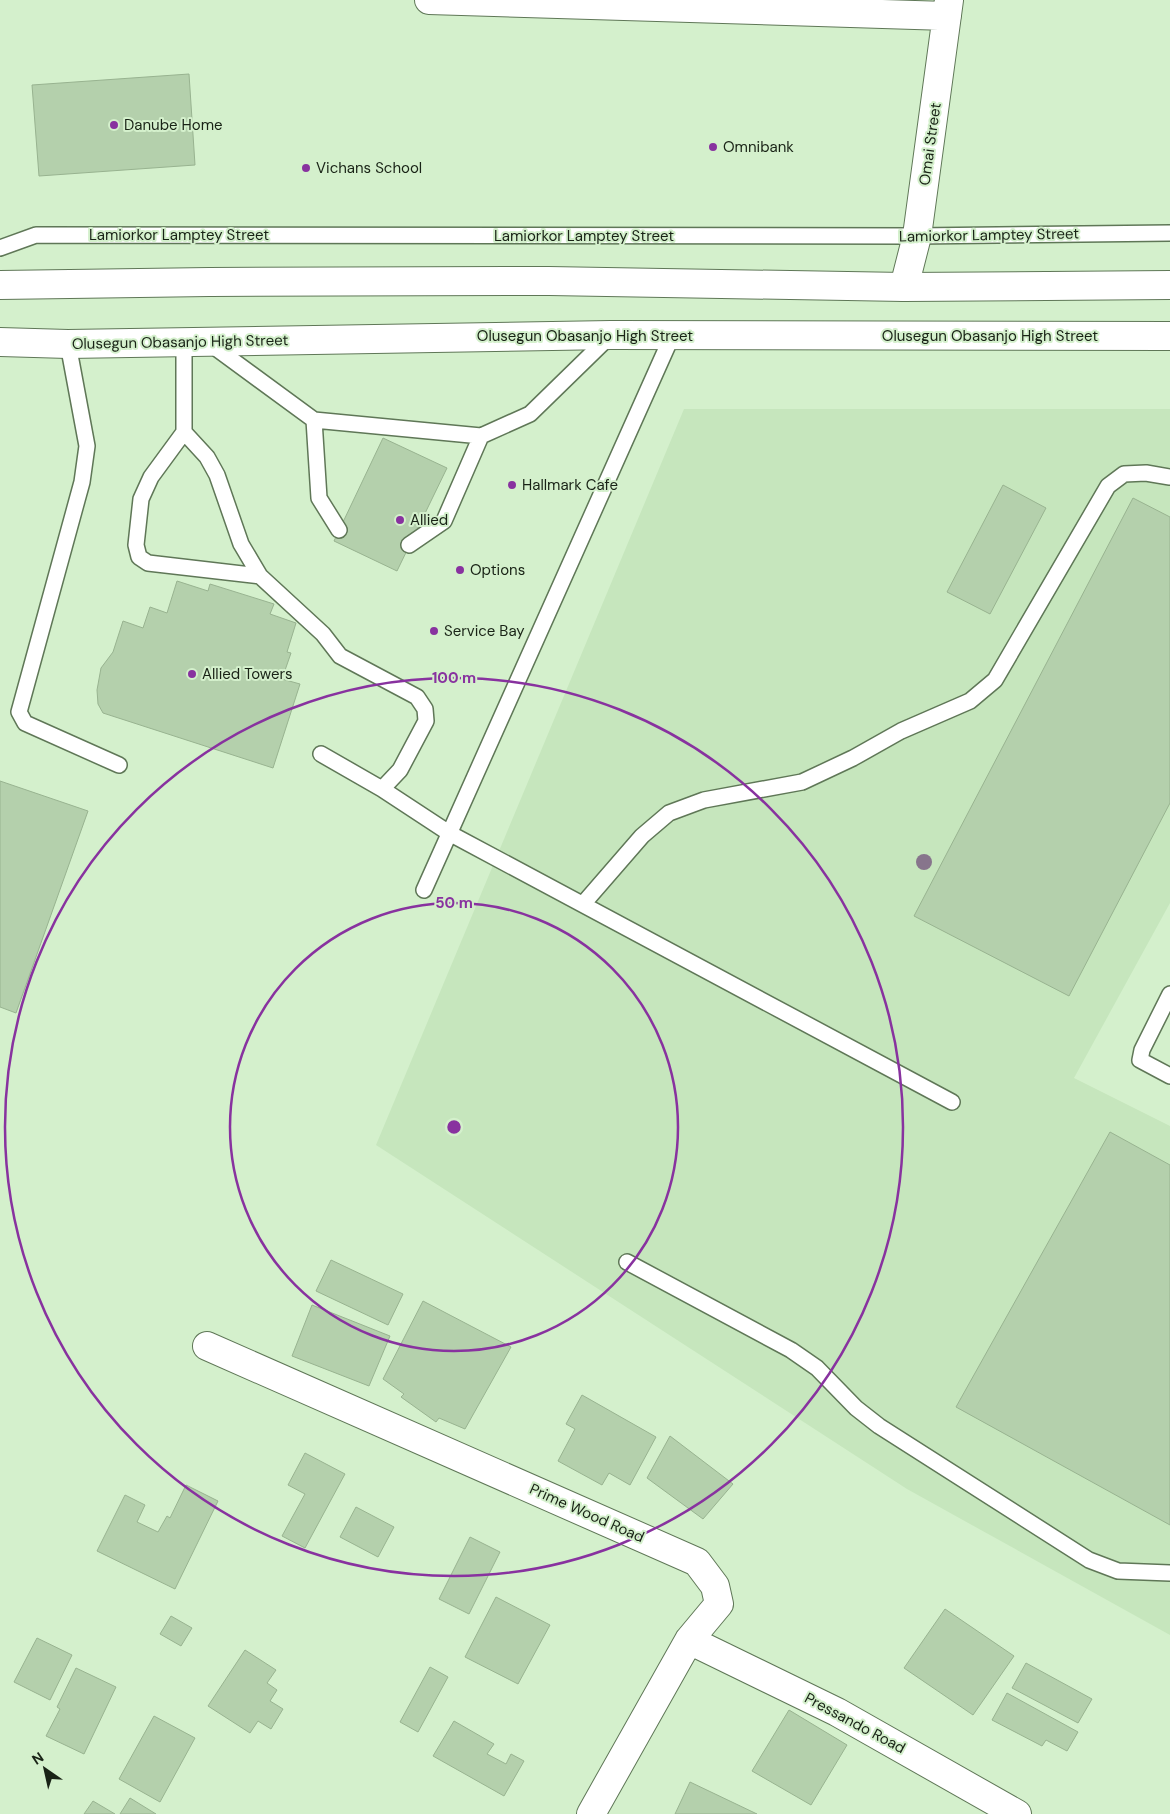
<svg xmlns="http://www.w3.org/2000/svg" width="1170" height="1814" viewBox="0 0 1170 1814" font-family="'DM Sans',sans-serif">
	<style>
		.built { fill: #c6e6bd }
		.building { fill: #b4d0ac; stroke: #98b390 }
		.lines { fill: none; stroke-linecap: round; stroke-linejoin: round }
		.service-casing { stroke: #5f7757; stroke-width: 18 }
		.minor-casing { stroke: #5f7757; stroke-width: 30 }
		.primary-casing { stroke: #5f7757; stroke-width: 30 }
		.service { stroke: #fff; stroke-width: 15 }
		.minor { stroke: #fff; stroke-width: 28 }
		.primary { stroke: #fff; stroke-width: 28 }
		.tree { fill: #87758c }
		.ring { fill: none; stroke: #88329f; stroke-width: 2.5 }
		.poi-dot { fill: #88329f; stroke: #d4f0cc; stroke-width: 2 }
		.labels { text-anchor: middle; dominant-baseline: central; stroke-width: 4; stroke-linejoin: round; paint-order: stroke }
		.poi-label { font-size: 15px; fill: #192316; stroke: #d4f0cc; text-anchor: start }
		.street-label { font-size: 15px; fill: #192316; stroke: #d4f0cc }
		.centre { fill: #88329f; stroke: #d4f0cc; stroke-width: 2.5 }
		.ring-label { font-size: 15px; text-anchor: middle; font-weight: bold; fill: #88329f; stroke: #d4f0cc; stroke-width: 4; stroke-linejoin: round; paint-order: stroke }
	</style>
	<rect width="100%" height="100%" fill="#d4f0cc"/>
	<path class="built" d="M 684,409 L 1170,409 L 1170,903 L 1074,1078 L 1170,1126 L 1170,1635 L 907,1489 L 376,1145 Z"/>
	<path class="building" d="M 189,74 L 195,165 L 39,176 L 32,85 Z
		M 383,438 L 447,468 L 397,571 L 334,541 Z
		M 1003,485 L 1046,508 L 990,614 L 947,592 Z
		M 1133,498 L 1170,517 L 1170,803 L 1069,996 L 914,916 Z
		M 177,581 L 208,591 L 210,584 L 274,604 L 270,614 L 296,623 L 287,652 L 291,653 L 282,679 L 300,684 L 273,768 L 103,713 L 98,704 L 97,690 L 101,668 L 113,652 L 123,621 L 143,628 L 150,607 L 167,613 Z
		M 0,781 L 88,811 L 16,1013 L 0,1007 Z
		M 1110,1132 L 1170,1165 L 1170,1525 L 956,1407 Z
		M 331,1260 L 403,1294 L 388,1325 L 316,1291 Z
		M 423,1301 L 511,1347 L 465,1429 L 439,1418 L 436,1422 L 401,1397 L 404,1394 L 383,1379 Z
		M 312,1305 L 390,1336 L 369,1386 L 292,1356 Z
		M 582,1395 L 656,1437 L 630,1485 L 609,1473 L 602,1485 L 558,1461 L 575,1429 L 566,1424 Z
		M 670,1436 L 733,1484 L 703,1519 L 647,1478 Z
		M 305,1453 L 345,1474 L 305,1548 L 282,1536 L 305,1494 L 288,1485 Z
		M 186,1485 L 218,1501 L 175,1589 L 97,1551 L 125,1495 L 145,1505 L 137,1522 L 158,1532 L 167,1516 L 170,1518 Z
		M 356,1507 L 394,1527 L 378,1557 L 340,1537 Z
		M 470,1537 L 500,1552 L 469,1614 L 439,1599 Z
		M 496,1597 L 550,1625 L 518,1684 L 465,1657 Z
		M 945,1609 L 1014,1656 L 973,1715 L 904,1668 Z
		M 171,1616 L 192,1628 L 181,1646 L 160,1634 Z
		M 37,1638 L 72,1655 L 50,1700 L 14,1682 Z
		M 245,1650 L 276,1670 L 267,1683 L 277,1690 L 270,1701 L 283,1709 L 271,1729 L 258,1721 L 250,1733 L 208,1706 Z
		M 1026,1663 L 1092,1699 L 1078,1723 L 1012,1688 Z
		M 430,1667 L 448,1677 L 418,1732 L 400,1722 Z
		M 76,1668 L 116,1687 L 84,1754 L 46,1736 L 60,1709 L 57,1707 Z
		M 1007,1693 L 1078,1732 L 1067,1751 L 1046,1740 L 1042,1746 L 992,1720 Z
		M 789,1710 L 847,1745 L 811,1805 L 752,1771 Z
		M 154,1716 L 195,1738 L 160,1802 L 119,1779 Z
		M 454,1721 L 494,1744 L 487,1754 L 506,1764 L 511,1754 L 524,1761 L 504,1796 L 433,1756 Z
		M 690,1782 L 757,1814 L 675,1814 Z
		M 130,1798 L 156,1814 L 120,1814 Z
		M 93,1801 L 115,1814 L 84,1814 Z"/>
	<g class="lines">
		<defs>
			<path id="service" d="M 0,248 L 36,235 L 917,236 L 1170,233
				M 184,342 L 184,432 L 207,457 L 217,475 L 241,544 L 260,576 L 323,634 L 340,656 L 417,697 L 425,709 L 426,721 L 400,770 L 382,789 L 321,754
				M 209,343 L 314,420 L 481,436 L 530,414 L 611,335
				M 68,344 L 87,446 L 82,482 L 19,712 L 25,723 L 119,765
				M 314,420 L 319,498 L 339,530
				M 184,432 L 151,477 L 141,499 L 136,545 L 139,557 L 148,563 L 260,576
				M 409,545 L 444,521 L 481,436
				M 382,789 L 449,833 L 952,1102
				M 424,890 L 672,336
				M 583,904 L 642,836 L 669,813 L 704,800 L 802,782 L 853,758 L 901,731 L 970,701 L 995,680 L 1108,486 L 1124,474 L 1146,473 L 1170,477
				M 1170,994 L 1142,1050 L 1140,1060 L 1170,1076
				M 627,1262 L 791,1350 L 817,1368 L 856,1408 L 879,1426 L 1089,1560 L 1118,1571 L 1170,1573"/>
			<path id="minor" d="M 429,0 L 947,16
				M 904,287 L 917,236 L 949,0
				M 207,1346 L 697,1562 L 715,1586 L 719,1604 L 689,1640 L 591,1814
				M 689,1640 L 837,1712 L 1017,1814"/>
			<path id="primary" d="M 0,285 L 209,282 L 549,281 L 904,287 L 1170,285
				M 0,342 L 68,344 L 611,335 L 1170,336"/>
		</defs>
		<use href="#service" class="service-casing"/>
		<use href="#minor" class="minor-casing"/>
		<use href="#primary" class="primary-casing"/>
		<use href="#service" class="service"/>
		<use href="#minor" class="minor"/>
		<use href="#primary" class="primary"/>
	</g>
	<circle class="tree" cx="924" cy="862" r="8"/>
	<g class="ring">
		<circle cx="454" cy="1127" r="224"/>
		<circle cx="454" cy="1127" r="449"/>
	</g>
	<g class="poi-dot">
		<circle cx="114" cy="125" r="5"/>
		<circle cx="713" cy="147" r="5"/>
		<circle cx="306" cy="168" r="5"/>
		<circle cx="512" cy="485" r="5"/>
		<circle cx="400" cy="520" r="5"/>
		<circle cx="460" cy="570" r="5"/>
		<circle cx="434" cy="631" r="5"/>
		<circle cx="192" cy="674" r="5"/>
	</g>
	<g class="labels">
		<g class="poi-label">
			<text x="124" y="125">Danube Home</text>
			<text x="723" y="147">Omnibank</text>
			<text x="316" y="168">Vichans School</text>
			<text x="522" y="485">Hallmark Cafe</text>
			<text x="410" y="520">Allied</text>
			<text x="470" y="570">Options</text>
			<text x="444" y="631">Service Bay</text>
			<text x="202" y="674">Allied Towers</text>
		</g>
		<g class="street-label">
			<text transform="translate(930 144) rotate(-82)">Omai Street</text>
			<text x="179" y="235">Lamiorkor Lamptey Street</text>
			<text transform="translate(989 235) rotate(-1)">Lamiorkor Lamptey Street</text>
			<text x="584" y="236">Lamiorkor Lamptey Street</text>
			<text x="585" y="336">Olusegun Obasanjo High Street</text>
			<text x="990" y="336">Olusegun Obasanjo High Street</text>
			<text transform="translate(180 342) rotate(-1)">Olusegun Obasanjo High Street</text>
			<text transform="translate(587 1513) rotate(24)">Prime Wood Road</text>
			<text transform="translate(855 1723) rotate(28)">Pressando Road</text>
		</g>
	</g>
	<circle cx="454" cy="1127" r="8" class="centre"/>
	<g class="ring-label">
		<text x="454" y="683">100 m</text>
		<text x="454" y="908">50 m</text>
	</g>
	<g transform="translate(45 1769) rotate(326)" stroke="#d4f0cc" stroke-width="4" paint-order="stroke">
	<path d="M0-4L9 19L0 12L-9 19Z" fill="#192316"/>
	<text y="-8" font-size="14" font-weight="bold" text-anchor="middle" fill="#192316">N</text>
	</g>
</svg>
